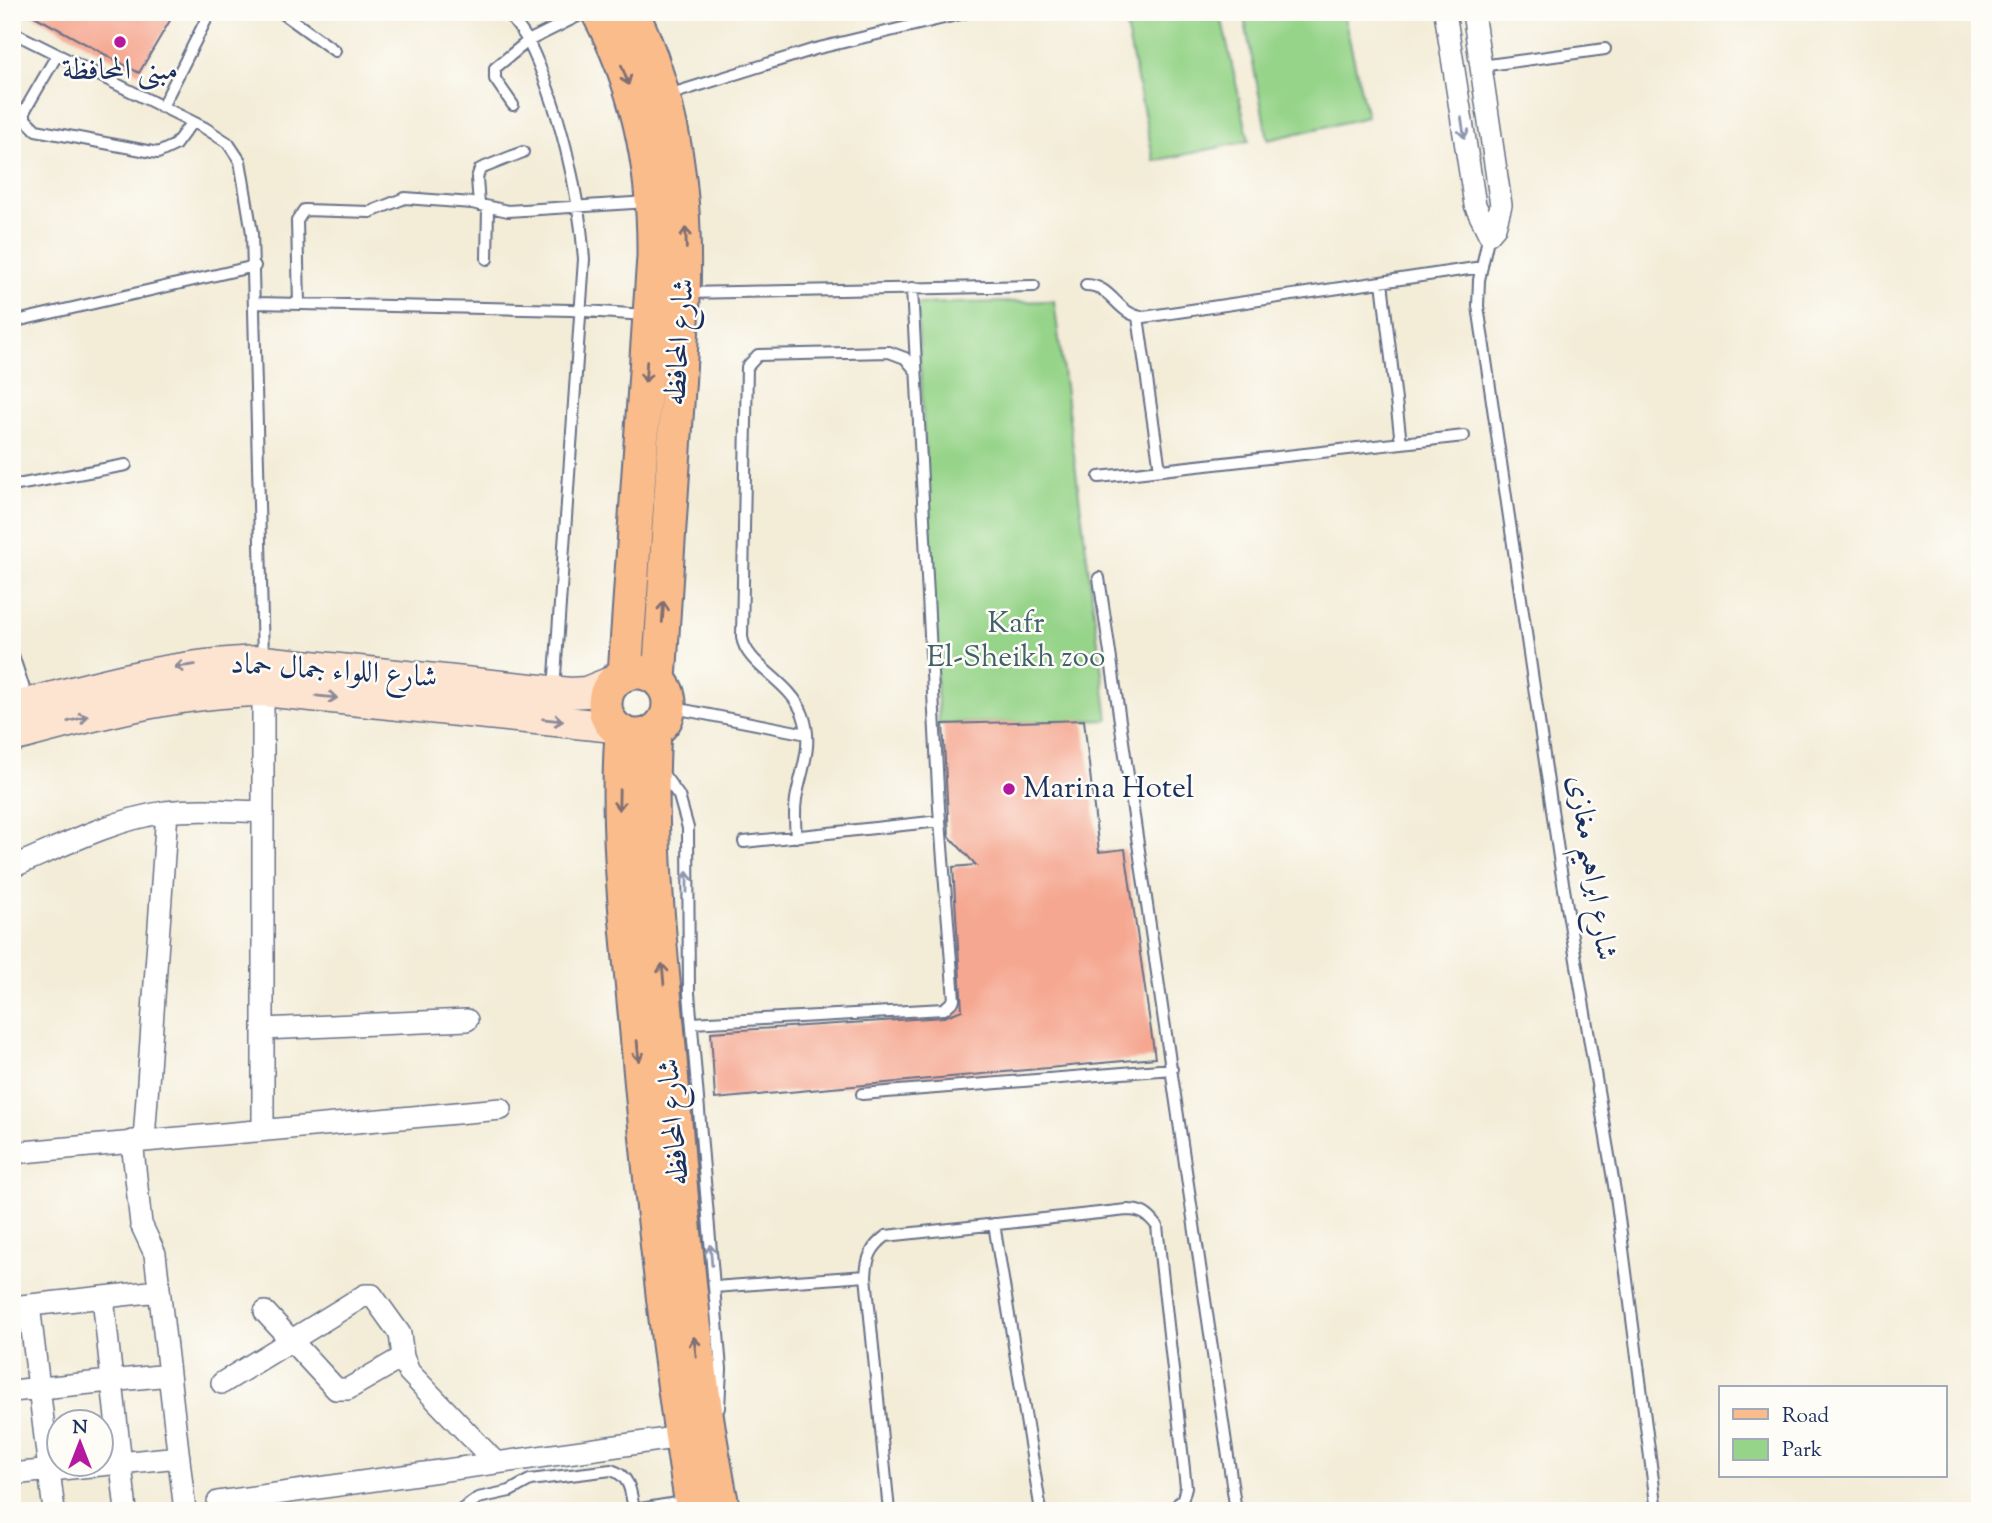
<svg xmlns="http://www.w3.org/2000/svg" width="1992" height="1523" viewBox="0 0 1992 1523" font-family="'Sorts Mill Goudy',Amiri,serif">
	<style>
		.green { fill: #96d489; stroke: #588274; stroke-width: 2 }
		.building { fill: #f5a791 }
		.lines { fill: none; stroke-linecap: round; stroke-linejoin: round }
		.service-casing { stroke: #677188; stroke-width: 14 }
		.minor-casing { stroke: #677188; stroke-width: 24 }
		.secondary-casing { stroke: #677188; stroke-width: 33 }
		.primary-casing { stroke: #677188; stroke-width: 37 }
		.service { stroke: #fff; stroke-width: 10 }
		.minor { stroke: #fff; stroke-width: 21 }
		.secondary { stroke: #fde4d1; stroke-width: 30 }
		.primary { stroke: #fabc8b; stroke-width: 33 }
		.oneway { stroke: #7f6e72 }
		.oneway2 { stroke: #8d97ae }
		.oneway3 { stroke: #8c8a98 }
		.poi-dot { fill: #b5179e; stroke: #fdfcf7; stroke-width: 2.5 }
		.labels { text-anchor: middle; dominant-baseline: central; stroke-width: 5; stroke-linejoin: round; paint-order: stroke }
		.poi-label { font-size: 30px; fill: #1b2f5e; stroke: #fdfcf7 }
		.street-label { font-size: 30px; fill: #1b2f5e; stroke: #fdfcf7 }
		.park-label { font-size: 30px; fill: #40616b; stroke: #fdfcf7 }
	</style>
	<rect width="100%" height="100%" fill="#fdfcf7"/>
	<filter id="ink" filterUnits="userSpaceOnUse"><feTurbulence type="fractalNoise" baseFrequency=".0143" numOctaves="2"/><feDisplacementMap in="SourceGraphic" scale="14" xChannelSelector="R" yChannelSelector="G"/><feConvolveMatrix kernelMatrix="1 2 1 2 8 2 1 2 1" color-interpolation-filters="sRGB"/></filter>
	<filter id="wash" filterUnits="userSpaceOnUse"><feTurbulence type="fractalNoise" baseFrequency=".00686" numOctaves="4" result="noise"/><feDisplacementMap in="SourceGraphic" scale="28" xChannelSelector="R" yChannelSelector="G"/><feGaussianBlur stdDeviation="1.57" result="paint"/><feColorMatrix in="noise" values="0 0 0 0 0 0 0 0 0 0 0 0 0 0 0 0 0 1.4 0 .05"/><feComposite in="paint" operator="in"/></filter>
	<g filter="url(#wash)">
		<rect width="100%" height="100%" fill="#f3ecd7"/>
		<path class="green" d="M 1123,12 L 1220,12 L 1249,141 L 1154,161 Z
			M 1243,12 L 1343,12 L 1367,117 L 1268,140 Z
			M 1054,301 L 1108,720 L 939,724 L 917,304 Z"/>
		<g id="blocks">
			<path class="building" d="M 27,12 L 175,12 L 139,73 Z
				M 1084,720 L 1099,852 L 1125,849 L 1155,1058 L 715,1099 L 711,1032 L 944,1017 L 962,1010 L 953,867 L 976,865 L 949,836 L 943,724 Z"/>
		</g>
	</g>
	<g filter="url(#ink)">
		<use href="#blocks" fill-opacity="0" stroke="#677188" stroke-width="2"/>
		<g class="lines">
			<defs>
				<path id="service" d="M 281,12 L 335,51
					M 507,12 C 514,22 524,32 529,43 C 559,105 579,191 584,259 L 554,690
					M 12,32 L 205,128 L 228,143 L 240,161 L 252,233 L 263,658
					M 57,55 L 25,110 L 25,119 L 36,130 L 158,153 L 175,145 L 192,122
					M 1481,66 L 1605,49
					M 665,96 L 815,49 L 969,12
					M 513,105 L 495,79 L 495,68 L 528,41 L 586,12
					M 162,107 L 210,12
					M 479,205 L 477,178 L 480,169 L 523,152
					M 1489,234 L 1479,280 L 1478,306 L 1561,871 L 1617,1203 L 1657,1511
					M 487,259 L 488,208
					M 1382,282 L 1401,443
					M 1086,285 C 1113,285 1117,316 1144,317 L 1482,267
					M 687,293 L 1034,286
					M 256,303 L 571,310 L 645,315
					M 299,304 L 297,221 L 304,210 L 370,212 L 405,198 L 472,203 L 508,211 L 648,202
					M 1138,317 L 1160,470
					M 12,322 L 255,266
					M 1099,477 L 1464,436
					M 12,486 L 126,465
					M 1099,578 L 1236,1511
					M 12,652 L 28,701
					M 669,707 L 807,734
					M 661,771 L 679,796 L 688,828 L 689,993 L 721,1369 L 719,1408
					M 796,837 C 795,824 794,812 796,799 C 801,770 814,746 803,715 C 791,681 746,666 742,637 L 747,367 L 758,355 L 889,352 L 905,358 L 916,371
					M 744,842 L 940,821
					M 692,1023 L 944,1009 L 954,1000 L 939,808 L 912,288
					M 862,1094 L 1172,1069
					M 994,1224 L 1041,1511
					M 714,1287 L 866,1276
					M 634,1510 L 689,1501
					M 460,1511 L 478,1498 L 510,1491 L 530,1480 L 611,1470 C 631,1476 631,1493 634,1511
					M 889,1511 L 866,1276 C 867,1258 871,1247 886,1236 L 1127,1210 C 1141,1210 1148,1214 1157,1226 L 1186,1487 L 1183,1498 L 1172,1511"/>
				<path id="minor" d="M 1445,12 L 1475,205 L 1489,234 L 1495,227 L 1501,205 L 1473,12
					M 263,691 L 263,1129
					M 12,867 C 62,846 112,820 165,812 C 197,808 230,811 263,812
					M 263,1029 L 467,1020
					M 144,1140 L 167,812
					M 132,1141 L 141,1224 L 155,1254 L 185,1511
					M 12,1153 L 501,1109
					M 103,1297 L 126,1511
					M 29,1305 L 54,1511
					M 12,1307 L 159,1291
					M 265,1312 L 336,1389 L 348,1389 L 403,1357
					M 222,1383 L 365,1295 L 372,1295 L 400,1334 L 403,1357 L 409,1372 L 496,1463
					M 12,1391 L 169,1375
					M 12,1474 L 179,1457
					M 218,1502 L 681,1437"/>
				<path id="secondary" d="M 12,708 C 97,685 174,663 263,661 L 570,693 L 586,692 L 616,680
					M 12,737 C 96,715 176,692 263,691 L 614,727"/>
				<path id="primary" d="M 598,12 C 639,88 655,172 654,257 L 625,674
					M 632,12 C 697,152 686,271 676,419 C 671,506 665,593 659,680
					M605 704a32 32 0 1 1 64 0a32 32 0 1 1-64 0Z
					M 654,731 C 647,841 661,950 670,1059 C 682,1211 693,1361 723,1511
					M 622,732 C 615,833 628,933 637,1033 C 651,1193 667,1352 693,1511"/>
			</defs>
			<use href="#service" class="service-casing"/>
			<use href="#minor" class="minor-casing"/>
			<use href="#secondary" class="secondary-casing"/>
			<use href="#primary" class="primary-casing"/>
			<use href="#service" class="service"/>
			<use href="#minor" class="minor"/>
			<use href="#secondary" class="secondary"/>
			<use href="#primary" class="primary"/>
		</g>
		<defs><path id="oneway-shaft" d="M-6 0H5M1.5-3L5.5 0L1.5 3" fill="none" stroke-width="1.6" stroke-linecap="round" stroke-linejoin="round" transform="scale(1.75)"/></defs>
		<g class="oneway">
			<use href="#oneway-shaft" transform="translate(625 75) rotate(70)"/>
			<use href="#oneway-shaft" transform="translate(686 238) rotate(-92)"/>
			<use href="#oneway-shaft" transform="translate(646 372) rotate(94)"/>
			<use href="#oneway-shaft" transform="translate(663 612) rotate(-86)"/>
			<use href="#oneway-shaft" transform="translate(619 800) rotate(91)"/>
			<use href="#oneway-shaft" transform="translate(663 974) rotate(-95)"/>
			<use href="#oneway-shaft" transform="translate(638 1051) rotate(85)"/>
			<use href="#oneway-shaft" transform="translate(695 1347) rotate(-97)"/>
		</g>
		<g class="oneway2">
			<use href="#oneway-shaft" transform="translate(1463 128) rotate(81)"/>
			<use href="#oneway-shaft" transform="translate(687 882) rotate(-90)"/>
			<use href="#oneway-shaft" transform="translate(711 1255) rotate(-95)"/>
		</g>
		<g class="oneway3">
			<use href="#oneway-shaft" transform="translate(185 666) rotate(172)"/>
			<use href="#oneway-shaft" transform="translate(327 697) rotate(6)"/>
			<use href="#oneway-shaft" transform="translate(78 719) rotate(-15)"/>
			<use href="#oneway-shaft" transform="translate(553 720) rotate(6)"/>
		</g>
	</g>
	<g class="poi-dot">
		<circle cx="120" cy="42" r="7"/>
		<circle cx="1009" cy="789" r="7"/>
	</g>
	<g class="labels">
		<g class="poi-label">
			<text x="120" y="71">مبنى المحافظة</text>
			<text x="1023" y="789" text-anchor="start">Marina Hotel</text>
		</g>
		<g class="street-label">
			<text transform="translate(681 342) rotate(-86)">شارع المحافظه</text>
			<text transform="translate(334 672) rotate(4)">شارع اللواء جمال حماد</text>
			<text transform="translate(1591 868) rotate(81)">شارع ابراهيم مغازى</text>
			<text transform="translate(675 1122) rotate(-95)">شارع المحافظه</text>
		</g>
		<g class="park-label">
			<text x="1016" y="624">Kafr<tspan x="1016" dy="34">El-Sheikh zoo</tspan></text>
		</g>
	</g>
	<rect width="1992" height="1523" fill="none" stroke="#fdfcf7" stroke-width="42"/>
	<rect x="1719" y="1386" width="228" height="91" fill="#fdfcf7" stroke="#a3aaba" stroke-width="2"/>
	<rect x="1733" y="1409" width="35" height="10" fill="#fabc8b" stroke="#a3aaba" stroke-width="2"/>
	<text x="1782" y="1422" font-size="21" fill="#1b2f5e">Road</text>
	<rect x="1733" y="1439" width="35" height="21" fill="#96d489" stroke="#a3aaba" stroke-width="2"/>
	<text x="1782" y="1456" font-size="21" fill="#1b2f5e">Park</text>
	<g transform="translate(80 1443)"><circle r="33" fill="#fdfcf7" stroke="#a3aaba" stroke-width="2"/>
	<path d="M0-5L12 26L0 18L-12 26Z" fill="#b5179e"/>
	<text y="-10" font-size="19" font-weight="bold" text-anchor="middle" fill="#1b2f5e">N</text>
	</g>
</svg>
